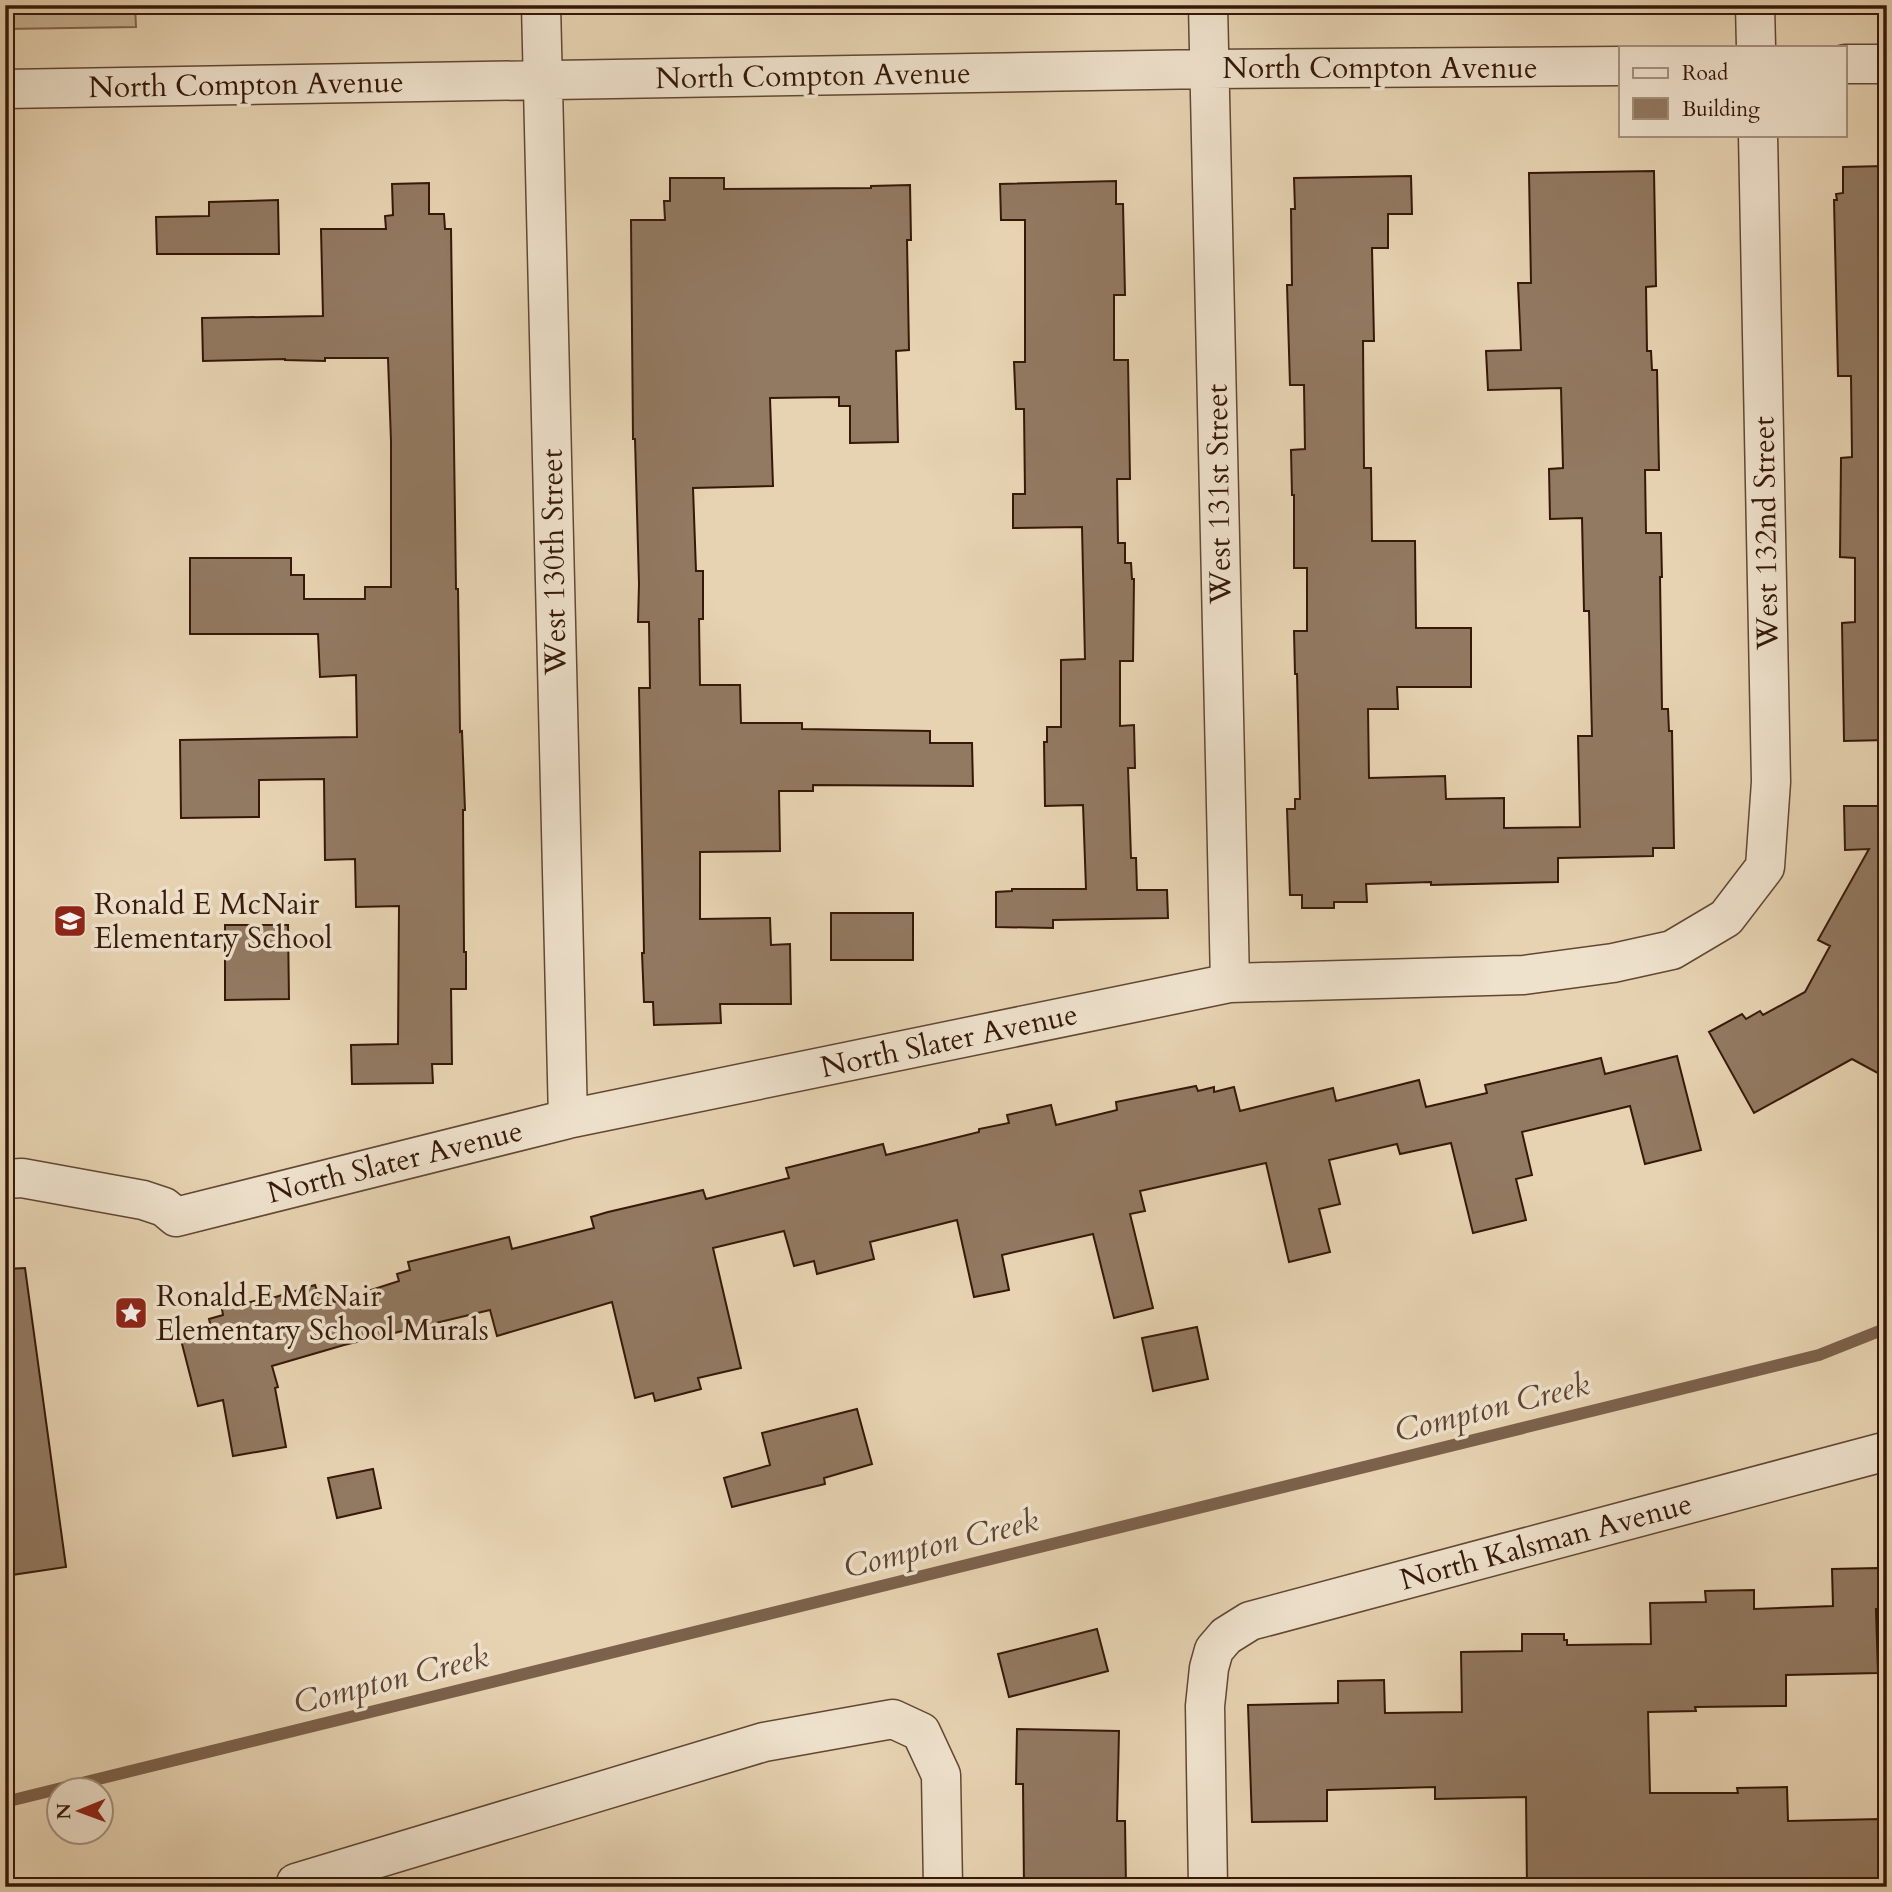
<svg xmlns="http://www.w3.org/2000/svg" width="1892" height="1892" viewBox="0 0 1892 1892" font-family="Cardo,serif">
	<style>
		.green { fill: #c9b395; stroke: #80664f; stroke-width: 2 }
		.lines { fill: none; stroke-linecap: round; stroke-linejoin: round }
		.stream { stroke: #7c624c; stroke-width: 12 }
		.building { fill: #927961; stroke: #361809; stroke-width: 2 }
		.minor-casing { stroke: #624733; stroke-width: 41 }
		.minor { stroke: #efe2cd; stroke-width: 38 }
		.labels { text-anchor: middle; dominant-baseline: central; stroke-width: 7; stroke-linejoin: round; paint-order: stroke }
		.street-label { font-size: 30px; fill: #361809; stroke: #efe2cd }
		.poi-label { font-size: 30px; fill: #361809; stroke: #efe2cd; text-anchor: start }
		.water-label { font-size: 32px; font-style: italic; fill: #5f4330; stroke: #efe2cd }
	</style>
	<rect width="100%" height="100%" fill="#e7d3b2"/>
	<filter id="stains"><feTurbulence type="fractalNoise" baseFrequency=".00286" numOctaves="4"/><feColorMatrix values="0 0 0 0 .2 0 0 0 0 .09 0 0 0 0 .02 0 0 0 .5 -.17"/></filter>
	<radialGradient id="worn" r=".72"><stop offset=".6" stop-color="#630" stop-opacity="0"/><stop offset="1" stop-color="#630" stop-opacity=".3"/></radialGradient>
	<path class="green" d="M 5,5 L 135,5 L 136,27 L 5,29 Z"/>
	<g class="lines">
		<path class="stream" d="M 5,1802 L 1819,1355 L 1887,1328"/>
	</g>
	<path class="building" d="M 1884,166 L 1887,239 L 1883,239 L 1885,344 L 1887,344 L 1887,740 L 1844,741 L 1842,623 L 1855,622 L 1855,558 L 1840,557 L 1841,458 L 1852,457 L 1851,376 L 1838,376 L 1834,200 L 1837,200 L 1836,194 L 1843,193 L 1843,167 Z
		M 1654,171 L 1656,286 L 1646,287 L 1647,351 L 1651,351 L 1652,370 L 1657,370 L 1659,470 L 1645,470 L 1646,533 L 1661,533 L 1662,577 L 1660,577 L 1662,709 L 1668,709 L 1669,731 L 1672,731 L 1674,848 L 1653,848 L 1653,856 L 1558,858 L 1558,882 L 1431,885 L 1431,882 L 1366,884 L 1367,902 L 1334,902 L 1334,908 L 1302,908 L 1302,895 L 1290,895 L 1287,809 L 1295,809 L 1295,799 L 1300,799 L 1297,674 L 1295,674 L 1294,631 L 1307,631 L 1307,568 L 1294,568 L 1294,495 L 1292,495 L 1291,450 L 1305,449 L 1304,385 L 1290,385 L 1287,285 L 1292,285 L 1291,209 L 1295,209 L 1294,178 L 1411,176 L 1412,214 L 1388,214 L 1388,248 L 1372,248 L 1374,341 L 1363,341 L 1364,468 L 1371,468 L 1372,541 L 1415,541 L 1416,628 L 1471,628 L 1471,687 L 1397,687 L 1398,709 L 1368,709 L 1369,778 L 1445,776 L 1446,799 L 1504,798 L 1504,828 L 1580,827 L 1578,736 L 1592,736 L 1589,611 L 1584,611 L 1582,518 L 1550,519 L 1549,469 L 1563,468 L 1561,388 L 1488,390 L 1486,351 L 1521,350 L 1518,283 L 1531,283 L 1529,173 Z
		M 670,178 L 724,178 L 724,189 L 871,188 L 871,186 L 910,185 L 911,240 L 907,240 L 909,350 L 896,351 L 898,442 L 850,443 L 850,406 L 839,406 L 839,397 L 770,398 L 773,486 L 693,488 L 696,571 L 703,571 L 703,619 L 699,619 L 700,685 L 740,685 L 741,723 L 802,723 L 802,729 L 930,731 L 930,743 L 972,743 L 973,786 L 813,785 L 813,791 L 779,791 L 780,851 L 700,852 L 700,919 L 770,918 L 771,945 L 790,944 L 791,1004 L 720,1004 L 721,1023 L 654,1025 L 653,1002 L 644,1002 L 642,953 L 644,953 L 639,688 L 650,688 L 649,622 L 638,622 L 639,584 L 635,439 L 633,439 L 631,220 L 665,220 L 664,201 L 670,201 Z
		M 1116,181 L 1116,204 L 1123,204 L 1125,295 L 1114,295 L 1114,360 L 1128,360 L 1130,479 L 1117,479 L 1118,543 L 1125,543 L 1125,563 L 1131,563 L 1132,579 L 1134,579 L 1133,661 L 1120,661 L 1120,726 L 1134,725 L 1135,768 L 1128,768 L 1131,858 L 1136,858 L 1137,890 L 1167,890 L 1168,918 L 1053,920 L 1053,928 L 996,927 L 996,892 L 1012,891 L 1012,889 L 1086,889 L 1083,805 L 1045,806 L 1044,742 L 1047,742 L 1047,727 L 1061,727 L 1061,660 L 1085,659 L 1082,527 L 1013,528 L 1013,494 L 1025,494 L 1024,409 L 1016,409 L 1014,362 L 1025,362 L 1025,220 L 1001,220 L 1000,184 Z
		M 429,183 L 429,214 L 444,214 L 445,229 L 451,229 L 456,589 L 458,589 L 460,732 L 462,731 L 465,810 L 463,810 L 464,952 L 466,952 L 466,989 L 451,989 L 452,1064 L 432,1064 L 433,1083 L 352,1084 L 351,1045 L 398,1044 L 399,906 L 356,907 L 355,859 L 325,860 L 324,779 L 259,780 L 259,817 L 181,818 L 180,740 L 357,737 L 356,675 L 320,677 L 318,634 L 190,634 L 190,558 L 291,558 L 291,575 L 304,575 L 304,599 L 365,599 L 365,587 L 391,587 L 391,441 L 388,358 L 325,358 L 325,361 L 285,360 L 285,359 L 203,361 L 202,318 L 323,316 L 321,229 L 386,229 L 385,216 L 393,215 L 392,184 Z
		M 278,200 L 279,254 L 157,254 L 156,217 L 209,216 L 209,202 Z
		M 1844,806 L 1887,806 L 1887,1078 L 1852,1059 L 1754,1113 L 1709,1032 L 1742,1014 L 1746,1019 L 1760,1011 L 1763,1015 L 1805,992 L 1830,946 L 1818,940 L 1869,849 L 1845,850 Z
		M 831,913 L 913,913 L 913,960 L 831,960 Z
		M 225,925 L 288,925 L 289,999 L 225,1000 Z
		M 1677,1056 L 1701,1150 L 1645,1164 L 1630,1106 L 1522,1132 L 1532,1175 L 1516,1179 L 1526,1220 L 1473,1233 L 1451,1143 L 1400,1154 L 1397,1144 L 1329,1160 L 1340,1204 L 1319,1209 L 1330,1252 L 1289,1262 L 1266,1163 L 1140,1191 L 1145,1211 L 1130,1214 L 1153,1308 L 1114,1318 L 1093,1234 L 1002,1255 L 1009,1290 L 974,1297 L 957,1220 L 870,1242 L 874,1259 L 817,1274 L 814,1261 L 794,1266 L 784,1231 L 713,1248 L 741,1368 L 698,1378 L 701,1389 L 655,1401 L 653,1393 L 635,1398 L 612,1302 L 497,1336 L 490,1310 L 344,1345 L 272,1366 L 278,1387 L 275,1388 L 286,1447 L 233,1456 L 223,1400 L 198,1406 L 181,1340 L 212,1332 L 209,1319 L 223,1315 L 222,1309 L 258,1300 L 259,1302 L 315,1285 L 318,1293 L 331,1290 L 334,1302 L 399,1281 L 397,1274 L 410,1270 L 408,1262 L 509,1237 L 512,1249 L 594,1228 L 591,1217 L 608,1212 L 703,1190 L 706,1199 L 789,1178 L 786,1168 L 883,1144 L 886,1155 L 979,1132 L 979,1129 L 1009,1123 L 1007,1115 L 1051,1105 L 1056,1125 L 1117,1110 L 1116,1102 L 1196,1086 L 1198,1091 L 1214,1087 L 1214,1092 L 1234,1087 L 1240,1111 L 1333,1088 L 1336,1101 L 1419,1080 L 1426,1107 L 1487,1093 L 1485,1085 L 1601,1058 L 1605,1074 Z
		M 25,1268 L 66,1567 L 5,1576 L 5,1269 Z
		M 1197,1327 L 1208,1379 L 1153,1391 L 1142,1338 Z
		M 857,1409 L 872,1464 L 824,1478 L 825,1484 L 732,1507 L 724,1478 L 770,1465 L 762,1433 Z
		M 373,1469 L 381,1508 L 337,1518 L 328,1478 Z
		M 1878,1568 L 1879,1609 L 1876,1609 L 1878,1673 L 1786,1675 L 1786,1706 L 1695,1707 L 1696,1711 L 1648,1712 L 1650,1793 L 1738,1793 L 1737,1788 L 1787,1787 L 1788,1821 L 1880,1819 L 1881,1887 L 1655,1887 L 1655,1879 L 1572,1881 L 1572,1887 L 1527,1887 L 1526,1797 L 1435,1799 L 1435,1787 L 1327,1790 L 1327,1821 L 1252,1822 L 1248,1705 L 1338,1703 L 1338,1681 L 1384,1680 L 1385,1713 L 1462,1712 L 1461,1652 L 1522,1651 L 1522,1634 L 1564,1634 L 1564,1640 L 1567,1640 L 1567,1645 L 1651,1644 L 1650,1603 L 1706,1602 L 1705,1591 L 1754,1590 L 1754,1609 L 1833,1606 L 1832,1569 Z
		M 1097,1629 L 1108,1671 L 1009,1697 L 998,1654 Z
		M 1017,1729 L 1119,1731 L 1117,1821 L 1125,1821 L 1126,1887 L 1024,1887 L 1023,1784 L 1016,1784 Z"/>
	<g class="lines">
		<defs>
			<path id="minor" d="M 541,5 L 568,1119
				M 1208,5 L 1230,983
				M 1755,5 L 1756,47
				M 1845,64 L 1887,64
				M 5,89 L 1209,69 L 1621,66
				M 5,1179 L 22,1178 L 143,1200 L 164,1207 L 176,1217 L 568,1119 L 1230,983 L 1524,975 L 1613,963 L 1672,950 L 1726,918 L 1765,867 L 1771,782 L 1758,135
				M 295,1887 L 296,1883 L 764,1742 L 893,1719 L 921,1732 L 941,1775 L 943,1887
				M 1208,1887 L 1205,1706 L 1209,1668 L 1214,1650 L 1226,1636 L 1250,1621 L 1887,1451"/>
		</defs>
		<use href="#minor" class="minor-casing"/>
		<use href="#minor" class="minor"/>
	</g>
	<defs>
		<symbol id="school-square" viewBox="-11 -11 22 22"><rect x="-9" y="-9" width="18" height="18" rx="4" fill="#8f2418" stroke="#efe2cd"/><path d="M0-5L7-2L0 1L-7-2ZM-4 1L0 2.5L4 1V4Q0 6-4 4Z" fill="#fff"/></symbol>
		<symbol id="sight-square" viewBox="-11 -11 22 22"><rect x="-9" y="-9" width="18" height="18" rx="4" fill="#8f2418" stroke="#efe2cd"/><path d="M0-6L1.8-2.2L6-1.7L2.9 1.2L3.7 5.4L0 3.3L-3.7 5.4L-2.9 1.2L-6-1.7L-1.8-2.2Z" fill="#fff"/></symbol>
	</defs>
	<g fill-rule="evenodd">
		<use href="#school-square" x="51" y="902" width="38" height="38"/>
		<use href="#sight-square" x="112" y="1294" width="38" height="38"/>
	</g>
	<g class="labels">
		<g class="street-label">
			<text x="1380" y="68">North Compton Avenue</text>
			<text transform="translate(813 76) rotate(-1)">North Compton Avenue</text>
			<text transform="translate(246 85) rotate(-1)">North Compton Avenue</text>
			<text transform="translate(1219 494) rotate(-91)">West 131st Street</text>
			<text transform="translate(1766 533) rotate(-91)">West 132nd Street</text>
			<text transform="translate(554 562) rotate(-91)">West 130th Street</text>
			<text transform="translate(949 1041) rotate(-12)">North Slater Avenue</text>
			<text transform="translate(395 1162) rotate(-14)">North Slater Avenue</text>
			<text transform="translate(1546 1542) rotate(-15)">North Kalsman Avenue</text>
		</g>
		<g class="poi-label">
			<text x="94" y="904">Ronald E McNair<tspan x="94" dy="34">Elementary School</tspan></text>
			<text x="156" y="1296">Ronald E McNair<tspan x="156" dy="34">Elementary School Murals</tspan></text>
		</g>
		<g class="water-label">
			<text transform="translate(1492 1408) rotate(-14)">Compton Creek</text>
			<text transform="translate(941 1544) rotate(-14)">Compton Creek</text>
			<text transform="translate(391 1680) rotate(-14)">Compton Creek</text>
		</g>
	</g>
	<rect width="1892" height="1892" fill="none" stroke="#e7d3b2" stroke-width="28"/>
	<rect x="7" y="7" width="1878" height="1878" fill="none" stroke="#361809" stroke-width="3.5"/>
	<rect x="14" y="14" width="1864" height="1864" fill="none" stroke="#361809" stroke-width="2"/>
	<rect x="1619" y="46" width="228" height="91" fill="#efe2cd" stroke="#a5917f" stroke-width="2"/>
	<rect x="1633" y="68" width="35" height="10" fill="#efe2cd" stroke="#a5917f" stroke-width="2"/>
	<text x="1682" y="80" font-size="21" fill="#361809">Road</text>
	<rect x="1633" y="98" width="35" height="21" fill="#927961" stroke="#a5917f" stroke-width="2"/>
	<text x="1682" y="116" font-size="21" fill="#361809">Building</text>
	<g transform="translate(80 1811) rotate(269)"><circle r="33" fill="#efe2cd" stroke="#a5917f" stroke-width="2"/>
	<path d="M0-5L12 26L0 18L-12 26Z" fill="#8f2418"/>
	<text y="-10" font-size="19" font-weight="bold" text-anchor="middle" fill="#361809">N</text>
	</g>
	<rect width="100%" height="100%" filter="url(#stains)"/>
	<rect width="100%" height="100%" fill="url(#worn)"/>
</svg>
